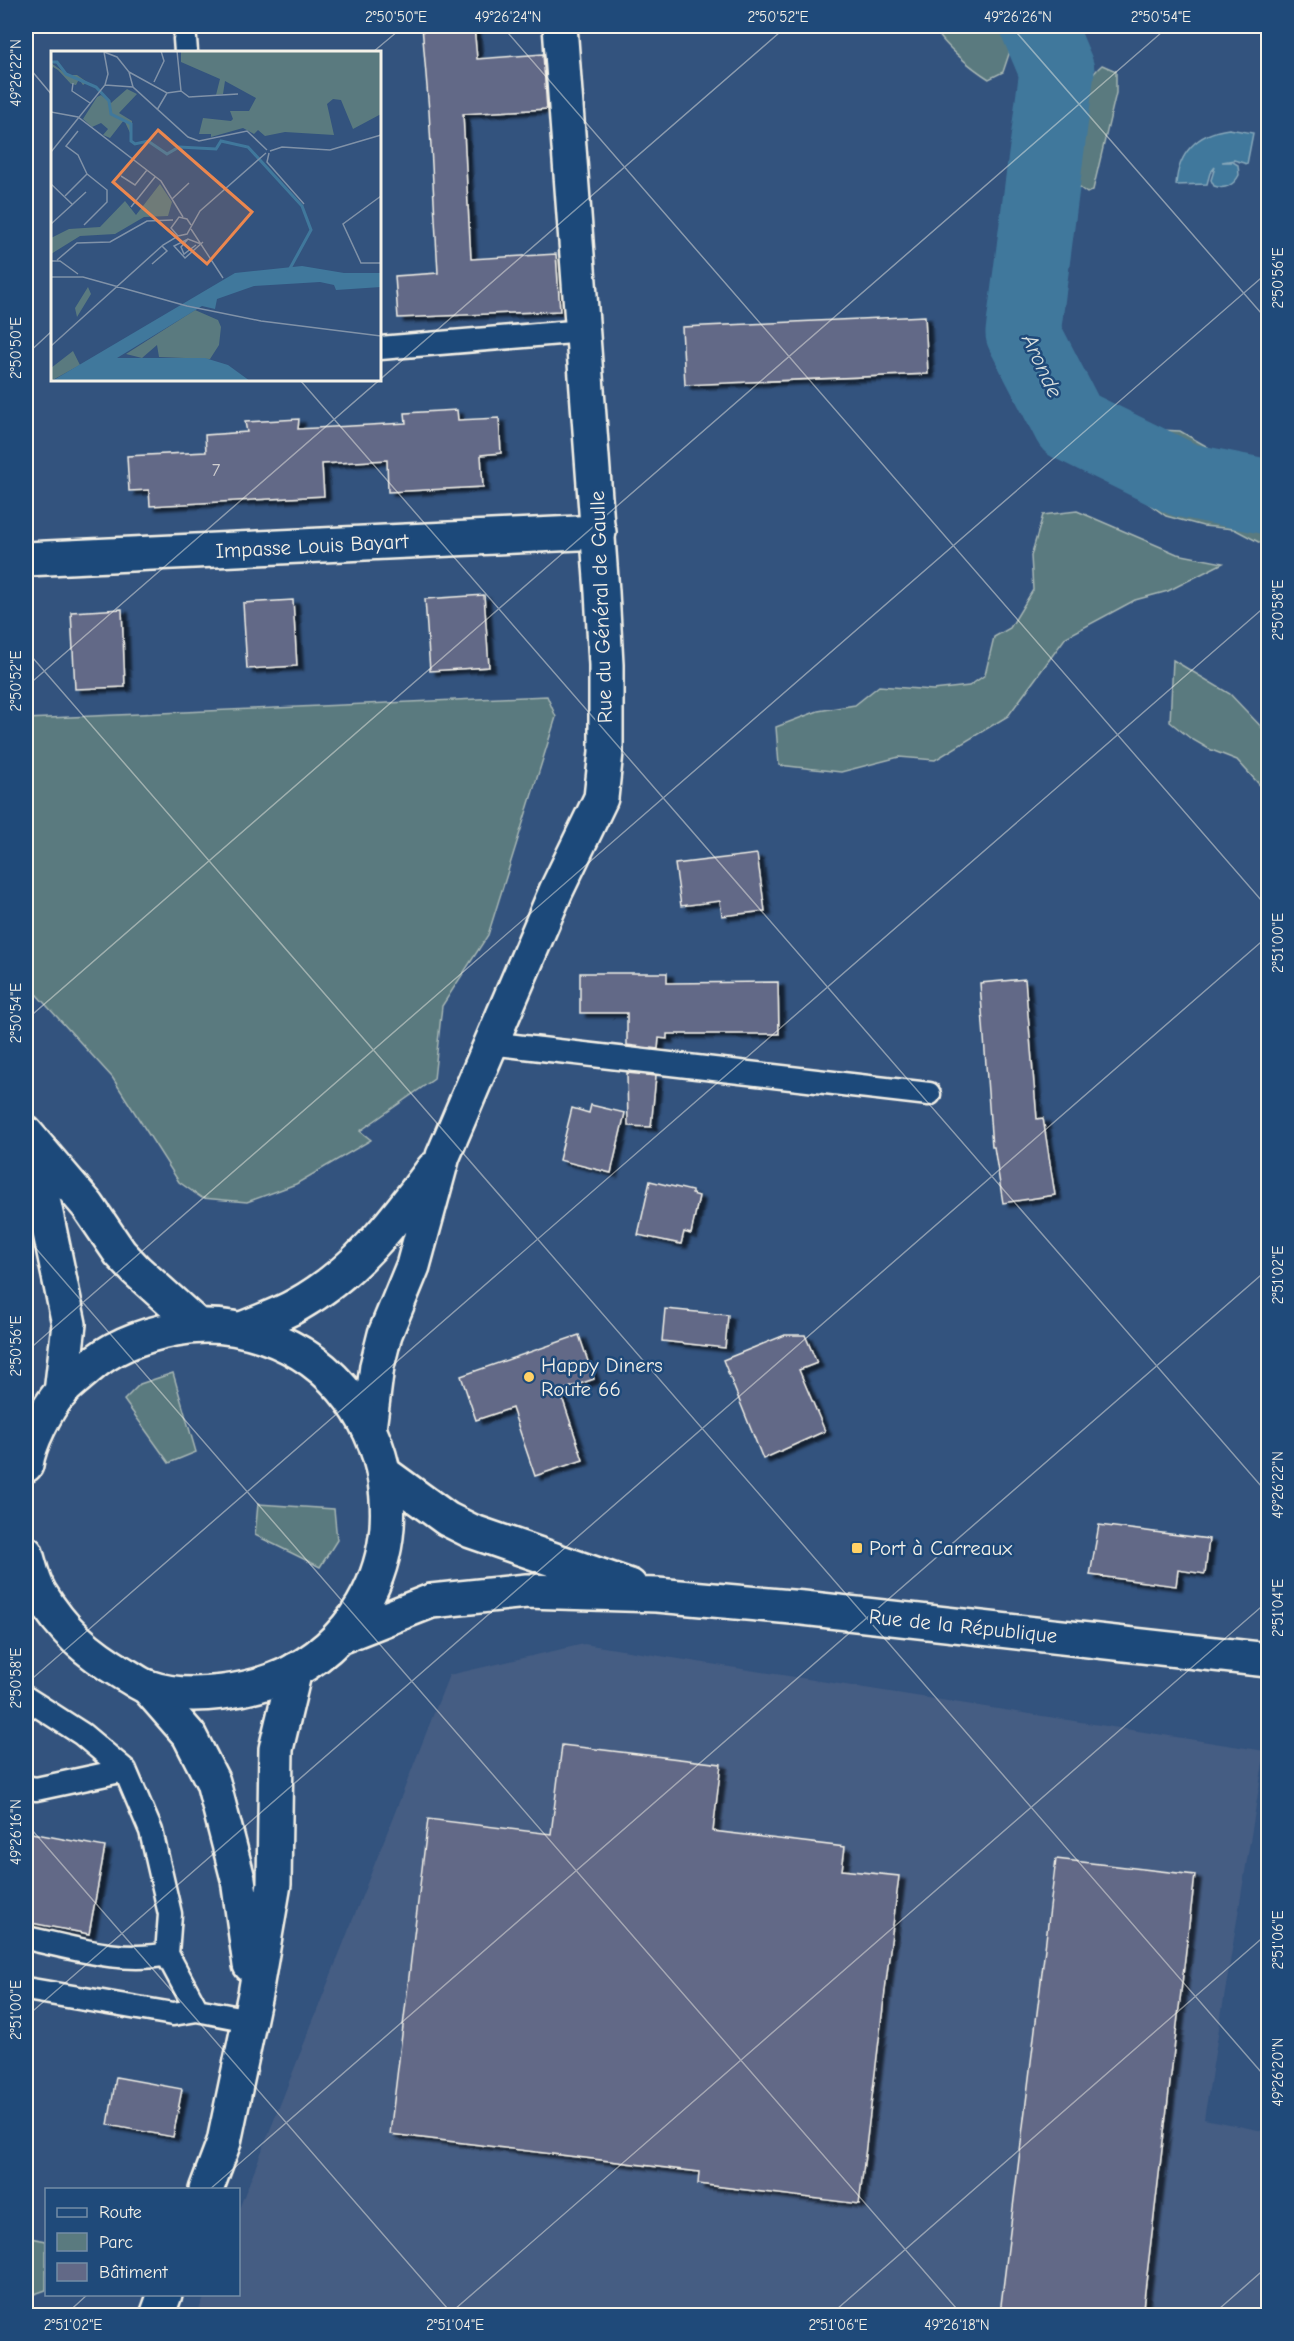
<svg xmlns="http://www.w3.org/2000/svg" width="1294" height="2341" viewBox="0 0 1294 2341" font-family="'Comic Neue',sans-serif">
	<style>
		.built { fill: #455d83 }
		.green { fill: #5a7a7f; stroke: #a7b6b4; stroke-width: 1.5 }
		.water { fill: #40789c; stroke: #88a8ba; stroke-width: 1.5 }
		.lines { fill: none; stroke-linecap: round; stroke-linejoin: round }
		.river { stroke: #40789c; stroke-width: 75 }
		.building { fill: #626987; stroke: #f4f1e8; stroke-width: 1.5; filter: url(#shadow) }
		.service-casing { stroke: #f4f1e8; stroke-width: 27 }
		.minor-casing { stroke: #f4f1e8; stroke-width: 38 }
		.tertiary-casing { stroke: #f4f1e8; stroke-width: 38 }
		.secondary-casing { stroke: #f4f1e8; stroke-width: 38 }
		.service { stroke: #1f4a7a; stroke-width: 22 }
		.minor { stroke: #1f4a7a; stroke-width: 33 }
		.tertiary { stroke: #1f4a7a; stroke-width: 33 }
		.secondary { stroke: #1f4a7a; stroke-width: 33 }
		.ticks { fill: none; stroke: #f4f1e8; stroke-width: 1.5; stroke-opacity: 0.45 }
		.poi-dot { fill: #ffd166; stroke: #1f4a7a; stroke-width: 2 }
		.labels { text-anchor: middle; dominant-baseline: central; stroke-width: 5; stroke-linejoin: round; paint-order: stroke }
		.number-label { font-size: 18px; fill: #d0cfd0 }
		.street-label { font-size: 21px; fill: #f4f1e8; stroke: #1f4a7a }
		.poi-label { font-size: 21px; fill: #f4f1e8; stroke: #1f4a7a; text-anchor: start }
		.water-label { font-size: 22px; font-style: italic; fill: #d9dfdd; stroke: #1f4a7a }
		.inset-river { fill: none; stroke: #40789c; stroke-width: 3 }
		.inset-road { fill: none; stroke: #8092a8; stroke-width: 1.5 }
		.view { fill: #ec874e; fill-opacity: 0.15; stroke: #ec874e; stroke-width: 3 }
		.inset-edge { fill: none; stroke: #f4f1e8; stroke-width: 3 }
		.neatline { fill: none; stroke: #f4f1e8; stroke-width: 2 }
		.ticks-label { font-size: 15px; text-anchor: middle; fill: #f4f1e8 }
	</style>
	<defs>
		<filter id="shadow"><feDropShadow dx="6" dy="4" stdDeviation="1.5" flood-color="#0009"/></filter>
	</defs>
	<rect width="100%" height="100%" fill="#33537e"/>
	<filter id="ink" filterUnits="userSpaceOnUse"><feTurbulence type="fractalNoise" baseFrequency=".0167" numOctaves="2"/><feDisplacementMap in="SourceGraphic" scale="12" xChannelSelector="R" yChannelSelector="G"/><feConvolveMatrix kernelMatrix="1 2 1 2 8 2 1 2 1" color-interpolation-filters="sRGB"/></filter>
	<g filter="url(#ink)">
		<path class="built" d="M 584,1644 L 1265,1751 L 1204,2119 L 1268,2132 L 1268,2315 L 196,2316 L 205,2295 L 238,2294 L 239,2209 L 449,1675 Z"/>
		<path class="green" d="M 934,26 L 1009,26 L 1011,48 L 1003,72 L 989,79 C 973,69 940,43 934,26 Z
			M 1102,65 L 1116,71 L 1116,93 L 1093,190 L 1087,193 L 1069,180 C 1074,141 1071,92 1102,65 Z
			M 1037,119 L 1060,130 L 1061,151 L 1059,171 L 1047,222 L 1023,235 C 1013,192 1020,159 1037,119 Z
			M 1082,394 L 1139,429 L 1180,431 L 1251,472 L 1268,477 L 1268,489 L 1193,466 L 1178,467 L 1102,424 L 1091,411 Z
			M 1130,480 C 1148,481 1161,491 1178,495 C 1208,503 1239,505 1268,516 L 1268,547 L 1234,529 L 1203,526 L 1166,516 L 1127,488 Z
			M 1077,511 L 1177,554 L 1223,563 L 1168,591 L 1135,600 L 1066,637 L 1008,716 L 935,760 L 899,757 L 841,772 L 779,765 L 776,727 L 818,711 L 855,705 L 879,686 L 933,690 L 969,686 L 985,675 L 994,637 L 1010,628 L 1033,590 L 1031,556 L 1043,515 Z
			M 1173,660 L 1230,694 L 1268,734 L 1268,794 L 1237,760 L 1209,749 L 1190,738 L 1170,722 Z
			M 547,696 L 556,717 L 488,935 L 442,1006 L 434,1079 L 360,1131 L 371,1140 L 296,1184 L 247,1202 L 202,1198 L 179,1182 L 112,1077 L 26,983 L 26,719 Z
			M 173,1373 L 196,1452 L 169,1463 L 124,1400 L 140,1384 Z
			M 258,1504 L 334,1509 L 337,1540 L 320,1567 L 255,1535 Z
			M 26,2237 L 46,2241 L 46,2290 L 26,2297 Z"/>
		<path class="water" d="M 1229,129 L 1253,133 L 1247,164 L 1234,160 L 1222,162 L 1233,162 L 1238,165 L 1239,175 C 1234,185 1225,190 1214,186 L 1211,180 L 1215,167 L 1210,173 L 1207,184 L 1176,185 C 1178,153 1197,133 1229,129 Z"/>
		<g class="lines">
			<path class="river" d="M 1038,26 L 1057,71 L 1023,333 L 1070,424 L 1184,480 L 1268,497"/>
		</g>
		<path class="building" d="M 422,26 L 474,26 L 477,59 L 543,54 L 547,109 L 463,114 L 471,259 L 556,254 L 560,311 L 398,318 L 395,276 L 438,273 L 429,111 Z
			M 925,316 L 928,374 L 685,385 L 682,327 Z
			M 457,410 L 458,420 L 499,418 L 501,453 L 481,455 L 483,487 L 388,492 L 387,460 L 322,464 L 324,496 L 150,506 L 149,490 L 129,491 L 127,456 L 206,452 L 205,435 L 247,432 L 245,422 L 299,419 L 298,429 L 351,426 L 406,423 L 405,413 Z
			M 484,595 L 489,667 L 430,671 L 425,599 Z
			M 293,600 L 297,666 L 247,669 L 243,603 Z
			M 122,609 L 125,687 L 75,689 L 71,612 Z
			M 757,854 L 765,911 L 722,916 L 720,901 L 681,906 L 675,864 Z
			M 580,973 L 667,973 L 667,983 L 778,982 L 779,1034 L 667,1034 L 667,1039 L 659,1038 L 658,1049 L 627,1045 L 627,1013 L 580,1013 Z
			M 1025,979 L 1037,1119 L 1043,1118 L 1055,1195 L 1003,1203 L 994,1147 L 992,1147 L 980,983 Z
			M 627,1073 L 656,1076 L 651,1127 L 628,1126 Z
			M 591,1105 L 625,1113 L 611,1173 L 559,1160 L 572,1108 L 589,1113 Z
			M 650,1181 L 692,1191 L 692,1194 L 699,1196 L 691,1234 L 684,1232 L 681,1244 L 638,1235 Z
			M 665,1309 L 728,1315 L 725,1348 L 662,1341 Z
			M 579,1335 L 594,1379 L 560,1391 L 583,1460 L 535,1476 L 512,1408 L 476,1420 L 461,1376 Z
			M 785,1335 L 805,1335 L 817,1363 L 799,1370 L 825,1431 L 763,1459 L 723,1360 Z
			M 1099,1525 L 1209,1539 L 1205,1574 L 1178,1570 L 1176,1586 L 1090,1575 Z
			M 562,1745 L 721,1764 L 713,1831 L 845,1847 L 842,1870 L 899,1876 L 859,2204 L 698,2184 L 699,2172 L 390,2134 L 428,1819 L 551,1834 Z
			M 26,1832 L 105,1847 L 89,1934 L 26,1922 Z
			M 1056,1859 L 1195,1875 L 1142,2316 L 1019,2316 L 1000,2313 Z
			M 116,2077 L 182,2089 L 173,2137 L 108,2125 Z"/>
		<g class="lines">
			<defs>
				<path id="service" d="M 185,39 L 186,52
					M 380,348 L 584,331
					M 489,1043 L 929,1094
					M 26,1698 L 82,1734 L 125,1770 L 151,1831 L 170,1914 L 167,1954 L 197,2010
					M 26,1787 L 36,1789 L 125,1770
					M 26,1938 C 71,1947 121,1964 167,1954
					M 26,1989 L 173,2014 L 197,2010 L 249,2020"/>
				<path id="minor" d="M 26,559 L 599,532
					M 147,1687 L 189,1735 L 213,1782 L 238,1879 L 250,1965
					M 206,2190 L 224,2142 L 255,1994 L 274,1884 L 276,1749 L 295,1670
					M 157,2316 L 165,2294"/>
				<path id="tertiary" d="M 242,1329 C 260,1321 280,1315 297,1305 C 356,1272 393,1223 433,1169
					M 369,1429 L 377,1366 L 385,1334 L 413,1266 L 443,1156 L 556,891 L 601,798 L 606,752 L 606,665 L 602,592 L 560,26"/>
				<path id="secondary" d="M 26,1133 L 88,1206 L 120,1253 L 136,1270 L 197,1325
					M 26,1145 L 39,1180 L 69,1324 L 61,1393
					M 26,1465 C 29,1443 46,1410 60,1393 C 68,1384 79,1376 88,1368 C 112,1346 143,1335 175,1329 C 205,1323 235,1326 264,1336 C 412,1387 433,1595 294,1671 C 256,1691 189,1702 148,1687 C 140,1685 132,1678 124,1674 C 87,1652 63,1631 40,1593 C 33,1582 30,1566 26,1553
					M 385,1474 L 447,1519 L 471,1531 L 630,1586
					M 342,1636 L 431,1601 L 527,1591 L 657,1595 L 803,1608 L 1268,1660"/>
			</defs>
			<use href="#service" class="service-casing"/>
			<use href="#minor" class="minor-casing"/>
			<use href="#tertiary" class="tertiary-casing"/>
			<use href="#secondary" class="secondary-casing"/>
			<use href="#service" class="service"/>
			<use href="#minor" class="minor"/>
			<use href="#tertiary" class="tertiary"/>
			<use href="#secondary" class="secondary"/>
		</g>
	</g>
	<path class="ticks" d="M 502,26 L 1268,908M 1011,26 L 1268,321M 373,52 L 404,26M 26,64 L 52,95M 26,355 L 52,331M 300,380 L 1268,1494M 26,650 L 1268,2080M 26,687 L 787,26M 26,1020 L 1169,26M 26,1237 L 963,2316M 26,1352 L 1268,272M 26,1684 L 1268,604M 26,1823 L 454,2316M 26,2017 L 1268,936M 209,2190 L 1268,1269M 64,2316 L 88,2294M 447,2316 L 1268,1601M 829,2316 L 1268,1933M 1211,2316 L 1268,2266"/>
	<g class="poi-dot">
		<circle cx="529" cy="1377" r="6"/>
		<rect x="851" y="1542" width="12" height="12" rx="3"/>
	</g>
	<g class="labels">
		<g class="number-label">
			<text x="216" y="470">7</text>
		</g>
		<g class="street-label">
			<text transform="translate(312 546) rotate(-3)">Impasse Louis Bayart</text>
			<text transform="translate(601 607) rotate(-92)">Rue du Général de Gaulle</text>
			<text transform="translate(963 1626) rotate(6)">Rue de la République</text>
		</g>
		<g class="poi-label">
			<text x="541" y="1365">Happy Diners<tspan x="541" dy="24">Route 66</tspan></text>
			<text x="869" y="1548">Port à Carreaux</text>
		</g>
		<g class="water-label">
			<text transform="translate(1042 366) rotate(65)">Aronde</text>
		</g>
	</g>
	<g transform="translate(51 51)">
		<rect width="330" height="330" fill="#33537e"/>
		<path d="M 130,0 L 330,0 L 330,63 L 302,78 L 290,49 L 282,48 L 276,53 L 283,84 L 234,81 L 214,85 L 207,79 L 203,83 L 192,77 L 160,86 L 160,83 L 148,83 L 152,67 L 180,70 L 182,68 L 179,60 L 198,60 L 205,47 L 174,30 L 172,43 L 165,44 L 169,28 L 130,11 ZM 0,12 L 17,24 L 26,24 L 36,31 L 32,34 L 28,28 L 25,34 L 20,33 L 7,19 L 2,16 L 0,20 ZM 76,38 L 86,43 L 68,62 L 81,70 L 81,86 L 73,69 L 59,87 L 52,84 L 57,78 L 50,72 L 41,76 L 32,68 L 46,46 L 50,44 L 60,52 ZM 109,133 L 121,151 L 117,165 L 93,166 L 64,183 L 29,185 L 0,203 L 0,187 L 18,178 L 49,176 L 74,150 L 85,164 ZM 37,236 L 40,243 L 26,266 L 24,257 ZM 144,259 L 167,269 L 170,276 L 168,294 L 159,308 L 108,306 L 106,294 L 91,307 L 75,303 ZM 22,300 L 29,314 L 0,330 L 0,317 Z" fill="#5a7a7f"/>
		<path d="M 251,215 L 293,222 L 330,222 L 330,236 L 285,239 L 283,234 L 269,231 L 203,235 L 166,248 L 164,258 L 151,255 L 66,307 L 154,307 L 177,314 L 199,330 L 1,330 L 184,222 Z" fill="#40789c"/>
		<path class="inset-river" d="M 0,11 L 6,11 L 15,23 L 45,36 L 58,50 L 60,63 L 80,73 L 80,90 L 84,93 L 97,90 L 116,103 L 128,96 L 165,98 L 170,90 L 197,96 L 251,155 L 260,179 L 237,221"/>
		<path class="inset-road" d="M 126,0 L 130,40M 53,1 L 66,6 L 78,21 L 82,36 L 137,86 L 148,90 L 196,80 L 216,99M 78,21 L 116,42 L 130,40 L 138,46 L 187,43M 103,31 L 113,10 L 110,0M 22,32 L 21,40 L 39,52M 54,34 L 82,36M 106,59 L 116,42M 0,61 L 27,66 L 110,130 L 132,166M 27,80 L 15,95 L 27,104 L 36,123M 219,100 L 231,96 L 279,99 L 330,84M 0,101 L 54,34 L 57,23 L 53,1M 218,102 L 216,111 L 253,153M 70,125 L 84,134 L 96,119M 0,133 L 22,154M 14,145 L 36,123 L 56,139 L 56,151 L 33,174M 330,145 L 292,173 L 310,212 L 330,212M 121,148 L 138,132M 80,156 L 104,126M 0,173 L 35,141M 140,174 L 136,168 L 128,166 L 120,177 L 127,185 L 136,183 L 149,160 L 215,102M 140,178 L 172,227M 137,188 L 130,196 L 133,203 L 145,194M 150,193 L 137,188 L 123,195 L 134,207 L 152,191M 6,209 L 26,192 L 59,191 L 96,170 L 122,169M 0,210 L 9,210 L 27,223M 101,213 L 116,200 L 111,195M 0,226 L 32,226 L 136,255 L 210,270 L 330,285M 0,295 L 112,194 L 127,185"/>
		<path class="view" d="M 107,79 L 201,161 L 156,213 L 62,131 Z"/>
		<rect width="330" height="330" class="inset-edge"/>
	</g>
	<rect width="1294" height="2341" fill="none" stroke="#1f4a7a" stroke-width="66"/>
	<rect x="45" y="2188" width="195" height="108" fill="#1f4a7a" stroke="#748da6" stroke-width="1.5"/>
	<rect x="57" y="2208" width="30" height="9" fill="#1f4a7a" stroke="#748da6" stroke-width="1.5"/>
	<text x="99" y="2218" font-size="18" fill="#f4f1e8">Route</text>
	<rect x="57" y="2233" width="30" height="18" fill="#5a7a7f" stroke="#748da6" stroke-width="1.5"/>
	<text x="99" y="2248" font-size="18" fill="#f4f1e8">Parc</text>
	<rect x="57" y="2263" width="30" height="18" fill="#626987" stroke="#748da6" stroke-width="1.5"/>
	<text x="99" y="2278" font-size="18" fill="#f4f1e8">Bâtiment</text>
	<rect x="33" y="33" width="1228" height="2275" class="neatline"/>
	<g class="ticks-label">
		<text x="396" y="22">2°50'50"E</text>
		<text x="508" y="22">49°26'24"N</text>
		<text x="778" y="22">2°50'52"E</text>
		<text x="1018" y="22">49°26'26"N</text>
		<text x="1161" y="22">2°50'54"E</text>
		<text transform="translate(16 73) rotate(-90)" y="5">49°26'22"N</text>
		<text transform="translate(1278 278) rotate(-90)" y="5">2°50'56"E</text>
		<text transform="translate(16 348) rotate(-90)" y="5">2°50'50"E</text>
		<text transform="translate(1278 610) rotate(-90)" y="5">2°50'58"E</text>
		<text transform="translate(16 681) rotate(-90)" y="5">2°50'52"E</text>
		<text transform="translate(1278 943) rotate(-90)" y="5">2°51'00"E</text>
		<text transform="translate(16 1013) rotate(-90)" y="5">2°50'54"E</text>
		<text transform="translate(1278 1275) rotate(-90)" y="5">2°51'02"E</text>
		<text transform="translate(16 1346) rotate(-90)" y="5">2°50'56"E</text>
		<text transform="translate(1278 1485) rotate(-90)" y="5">49°26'22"N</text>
		<text transform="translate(1278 1608) rotate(-90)" y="5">2°51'04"E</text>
		<text transform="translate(16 1678) rotate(-90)" y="5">2°50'58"E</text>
		<text transform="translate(16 1832) rotate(-90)" y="5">49°26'16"N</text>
		<text transform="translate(1278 1940) rotate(-90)" y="5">2°51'06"E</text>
		<text transform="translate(16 2010) rotate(-90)" y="5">2°51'00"E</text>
		<text transform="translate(1278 2072) rotate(-90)" y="5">49°26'20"N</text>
		<text x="73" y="2330">2°51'02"E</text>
		<text x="455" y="2330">2°51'04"E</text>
		<text x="838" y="2330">2°51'06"E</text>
		<text x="957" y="2330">49°26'18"N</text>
	</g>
</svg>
